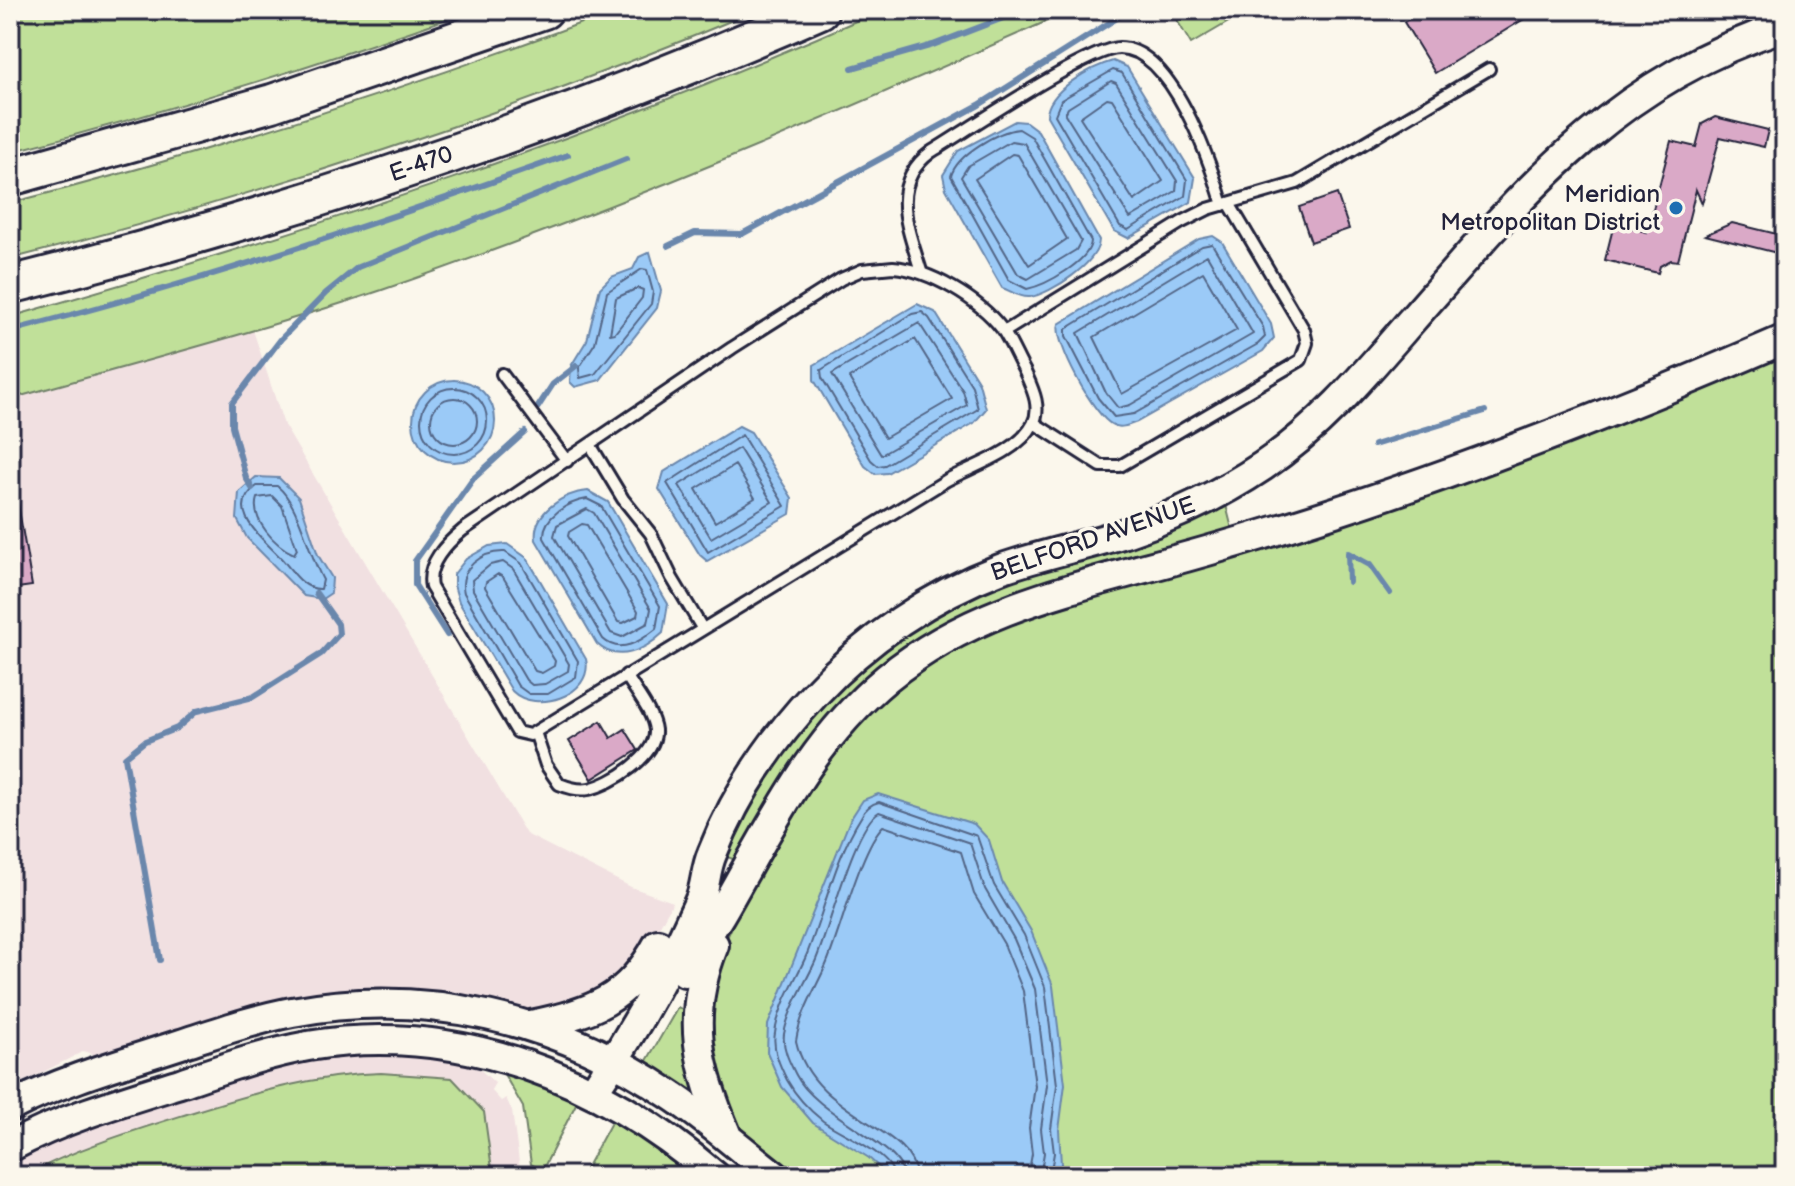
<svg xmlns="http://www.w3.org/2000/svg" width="1795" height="1186" viewBox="0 0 1795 1186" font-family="'Balsamiq Sans',sans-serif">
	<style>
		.built { fill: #f1e0e1 }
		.green { fill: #c0e099; stroke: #71816a; stroke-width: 2 }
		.water { fill: #9bcaf7; stroke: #6b87ac; stroke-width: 2 }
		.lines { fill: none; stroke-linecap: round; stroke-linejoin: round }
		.shore { stroke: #526586; stroke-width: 2 }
		.stream { stroke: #6b87ac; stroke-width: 6 }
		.building { fill: #daa9c7; stroke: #22223b; stroke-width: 2 }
		.service-casing { stroke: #22223b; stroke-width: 16 }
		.secondary-casing { stroke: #22223b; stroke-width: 34 }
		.motorway-casing { stroke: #22223b; stroke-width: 42 }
		.service { stroke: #fbf7ec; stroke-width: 10 }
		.secondary { stroke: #fbf7ec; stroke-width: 28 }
		.motorway { stroke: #fbf7ec; stroke-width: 36 }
		.poi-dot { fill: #1f6fb2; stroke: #fbf7ec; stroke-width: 3 }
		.labels { text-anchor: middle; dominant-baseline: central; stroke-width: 7; stroke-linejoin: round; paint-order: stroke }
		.street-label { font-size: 24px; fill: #22223b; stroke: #fbf7ec }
		.poi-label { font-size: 24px; fill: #22223b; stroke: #fbf7ec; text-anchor: end }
	</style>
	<rect width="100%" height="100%" fill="#fbf7ec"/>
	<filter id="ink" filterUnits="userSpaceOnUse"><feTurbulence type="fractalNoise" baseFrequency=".0125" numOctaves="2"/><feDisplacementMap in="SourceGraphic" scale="16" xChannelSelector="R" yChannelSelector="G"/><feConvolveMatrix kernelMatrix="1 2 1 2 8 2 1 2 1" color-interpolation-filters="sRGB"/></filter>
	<g filter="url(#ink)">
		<path class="built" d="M 253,330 L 284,425 L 526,834 L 631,887 L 673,902 L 650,944 L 611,989 L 537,1012 L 446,996 L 99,1056 L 84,1051 L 24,1082 L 10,1094 L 10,399 Z
			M 417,1053 L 475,1065 L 495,1083 L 491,1090 L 501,1101 L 506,1098 L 512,1111 L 521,1176 L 10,1176 L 10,1159 L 51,1139 L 237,1076 L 321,1056 Z"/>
		<path class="green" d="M 10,10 L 472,10 C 320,64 167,112 10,152 Z
			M 616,10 L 757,10 C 515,112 265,194 10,259 L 10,203 C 217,151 417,85 616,10 Z
			M 881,10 L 1072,10 C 845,111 617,209 382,290 C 260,331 134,364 10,399 L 10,317 C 307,232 599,136 881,10 Z
			M 1171,10 L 1249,10 L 1191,44 Z
			M 1785,349 L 1785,1176 L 791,1176 L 736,1128 L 706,1049 L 716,962 L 764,856 L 811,774 L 891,689 L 982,630 Z
			M 1225,501 L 1233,533 L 933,634 L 737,861 L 728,857 L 747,807 L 791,738 L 878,650 L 970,593 Z
			M 678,1007 L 684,1011 L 693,1091 L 645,1064 Z
			M 501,1069 L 579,1098 L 545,1165 L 540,1169 L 531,1164 L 523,1107 Z
			M 381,1073 L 452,1078 L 484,1112 L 493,1176 L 24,1176 C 77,1148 133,1131 190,1113 C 254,1093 314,1075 381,1073 Z
			M 614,1117 L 698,1176 L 582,1176 Z"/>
		<path class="water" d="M 1113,61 L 1127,67 L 1195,178 L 1191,202 L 1128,238 L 1114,231 L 1047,116 C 1047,91 1091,67 1113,61 Z
			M 1015,121 L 1026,122 L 1038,131 L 1099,240 C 1099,262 1051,294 1030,297 C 1018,298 1010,290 1002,288 L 946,189 L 943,175 L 958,151 Z
			M 1213,236 L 1222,242 L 1271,324 L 1274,338 L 1263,351 L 1137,422 C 1129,425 1121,429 1113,425 C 1095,418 1053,341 1059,324 L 1199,239 Z
			M 650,252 L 661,291 L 657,308 L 600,380 L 575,387 L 570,382 L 571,366 L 587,340 L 600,288 L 611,277 L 633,269 L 639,257 Z
			M 917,304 L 935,312 L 979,383 L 986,409 L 974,423 L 887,473 L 875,474 L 865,466 L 814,380 L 814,365 Z
			M413 421a41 41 0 1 1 82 0a41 41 0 1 1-82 0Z
			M 739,426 L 751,432 L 792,498 L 790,514 L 707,561 L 700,555 L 659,489 L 664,472 Z
			M 256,477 L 279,478 L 299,498 L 318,555 L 332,578 L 331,593 L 322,599 L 304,596 L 247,538 L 237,519 L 239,492 Z
			M 588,491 L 608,502 L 668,604 L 663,633 C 645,650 618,664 597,644 L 536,540 C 532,513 563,493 588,491 Z
			M 507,544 L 527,558 L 586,659 C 594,696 535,714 512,691 L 459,602 L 454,585 L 454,574 L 466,559 L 489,546 Z
			M 878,794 L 974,824 L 989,840 L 1002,882 L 1031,931 L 1053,986 L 1065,1084 L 1059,1130 L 1061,1164 L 1057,1176 L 889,1176 L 869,1158 L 813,1123 L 782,1087 L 767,1052 L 768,1025 L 850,820 L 863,800 Z"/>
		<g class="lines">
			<path class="shore" d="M 1113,70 L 1122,73 L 1187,180 L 1185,196 L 1128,230 L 1120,226 L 1055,115 L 1061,100 Z
				M 1111,81 L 1116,83 L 1177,181 L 1176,191 L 1130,218 L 1065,114 L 1068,108 Z
				M 1107,98 L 1112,99 L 1163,181 L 1134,201 L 1080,117 Z
				M 1019,129 L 1032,137 L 1091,241 C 1090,261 1046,285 1027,289 L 1009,280 L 951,176 C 957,155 997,131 1019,129 Z
				M 1011,141 L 1024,143 L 1081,241 L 1076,250 L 1028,279 L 1018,274 L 961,177 L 968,166 Z
				M 1012,154 L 1018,155 L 1067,239 L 1029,265 L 975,179 Z
				M 1212,244 L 1263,327 L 1265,337 L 1258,344 L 1134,414 L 1114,417 L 1098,398 L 1066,336 L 1066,329 L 1202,246 Z
				M 1207,255 L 1253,334 L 1130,405 L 1118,408 L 1106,393 L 1078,333 Z
				M 642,269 L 647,270 L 653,292 L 651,304 L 595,374 L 580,378 L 579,368 L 595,343 L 607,292 Z
				M 1203,272 L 1237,330 L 1122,394 L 1094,337 Z
				M 638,288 L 643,290 L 642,298 L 615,333 L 610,334 L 616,298 Z
				M 922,312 L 929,318 L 972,386 L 978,409 L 885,465 L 878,466 L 871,460 L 822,378 L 821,370 L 912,314 Z
				M 919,323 L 963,391 L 967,405 L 881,455 L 832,374 Z
				M 915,339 L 952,399 L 885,438 L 849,378 Z
				M421 421a33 33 0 1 1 66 0a33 33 0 1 1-66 0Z
				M431 421a23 23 0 1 1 46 0a23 23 0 1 1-46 0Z
				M 742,435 L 785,506 L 708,552 L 667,483 Z
				M 739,448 L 772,502 L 711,538 L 679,485 Z
				M 735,465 L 755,498 L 715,522 L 696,489 Z
				M 257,486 L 277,486 C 299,503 308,553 323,580 L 321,589 C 302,590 292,569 279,556 C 262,538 224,509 257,486 Z
				M 272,496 L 282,506 L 297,549 L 294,554 C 276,546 250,520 257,498 Z
				M 587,499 L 601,506 L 660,606 L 656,629 C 641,641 620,655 603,639 L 544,538 C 542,517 568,502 587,499 Z
				M 587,509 L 594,513 L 651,609 L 648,623 L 622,637 L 611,633 L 554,536 L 557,525 Z
				M 582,524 L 587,525 L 638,611 L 637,616 L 623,623 L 618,622 L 568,536 L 569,532 Z
				M 505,552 L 521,563 L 578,661 L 576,677 L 548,694 L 529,694 L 518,686 L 464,593 C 458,569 481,551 505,552 Z
				M 503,562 L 513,569 L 569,664 L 568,671 L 545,684 L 532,685 L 526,680 L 473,590 L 472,580 L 490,565 Z
				M 498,574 L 503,577 L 555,661 L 554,666 L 542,673 L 535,671 L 485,587 L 486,582 Z
				M 894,1176 C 892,1154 841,1134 823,1121 C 809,1110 796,1096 787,1080 C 780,1066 772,1049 775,1033 C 779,1004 796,980 807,954 C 825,909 835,858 861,817 C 865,809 870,804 879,802 L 977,836 L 994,885 L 1024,935 L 1045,987 L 1057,1085 L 1051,1129 L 1054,1153 L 1050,1176
				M 904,1176 C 903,1145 817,1116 796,1075 C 790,1063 782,1048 784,1034 C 789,1008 804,986 815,962 C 829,931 854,826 879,812 L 970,843 L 985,889 L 1014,939 L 1035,989 L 1047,1085 L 1041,1129 L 1044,1153 L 1040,1176
				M 916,1176 C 914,1126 813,1117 796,1041 C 800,1013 815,990 826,965 C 840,933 861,847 883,826 L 961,852 L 974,894 L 1004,944 L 1023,991 L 1035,1086 L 1029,1128 L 1032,1154 L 1028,1176"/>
			<path class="stream" d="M 852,68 L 933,45 L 1024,10
				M 668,246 L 695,233 L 742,234 L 979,105 L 1128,11
				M 10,331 C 199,283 384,221 568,155
				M 538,407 L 553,384 L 576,366
				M 1374,445 L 1485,411
				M 252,488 L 246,478 L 232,426 L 232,403 L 281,339 L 326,293 L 358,267 L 626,159
				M 1349,582 L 1348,553 L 1370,565 L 1390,593
				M 447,635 L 415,585 L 415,561 L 473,479 L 525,432
				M 160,960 L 125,757 L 145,741 L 177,728 L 197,711 L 253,697 L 321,654 L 339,634 L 338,624 L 316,593"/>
		</g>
		<path class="building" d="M 1424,10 L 1539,10 L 1435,73 L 1404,22 Z
			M 1715,117 L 1768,130 L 1764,147 L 1720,137 L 1702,203 L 1696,190 L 1678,261 L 1671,260 L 1660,266 L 1658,273 L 1605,260 L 1614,224 L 1647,232 L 1671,141 L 1696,147 L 1702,124 Z
			M 1337,194 L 1349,229 L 1311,242 L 1299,207 Z
			M 1732,223 L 1785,236 L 1785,255 L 1705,235 Z
			M 18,504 L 32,586 L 10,589 L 10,505 Z
			M 601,721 L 611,738 L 625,729 L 638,750 L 592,779 L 569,741 Z"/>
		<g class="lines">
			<defs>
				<path id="service" d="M 893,267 C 930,270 979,299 1002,329 C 1011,342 1017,358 1025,372 C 1032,388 1042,407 1033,424 C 1019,452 973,466 947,480 L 530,735 L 517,732 L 431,587 C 426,564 446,544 463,530 L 732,348 L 841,279 L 862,270 Z
					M 921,271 C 908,228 888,184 931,152 C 964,132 1089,48 1119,48 C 1172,48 1210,162 1223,205
					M 1004,332 L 1182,222 L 1208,209 L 1297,183 L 1489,69
					M 502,374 L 567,461
					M 1034,423 L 1101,466 L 1120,466 L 1301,360 L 1307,343 L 1304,330 L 1229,203
					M 591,446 L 623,499 L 651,534 L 672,578 L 702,628
					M 535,732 L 546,765 L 559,784 C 569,788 579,791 589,789 C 612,784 657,756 655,730 C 653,712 635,691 626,675"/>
				<path id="secondary" d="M 714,945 C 685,1017 698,1068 727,1136
					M 685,972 C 696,950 711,931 723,910 C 772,825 810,742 887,678 C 962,617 1049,594 1141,569 C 1199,554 1256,537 1313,519 C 1474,468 1630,406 1785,339
					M 531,1025 C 591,1013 628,1000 658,944
					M 593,1092 C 633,1033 670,967 699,902 C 706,887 705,870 712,854 C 735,795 772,740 815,694 C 865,640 931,595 1000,569 C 1042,554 1086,546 1128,532 C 1176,516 1221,494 1263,466 C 1321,427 1366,373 1411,321 C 1525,191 1614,81 1785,26
					M 10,1107 C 65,1079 123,1063 181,1044 C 218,1032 255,1019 292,1012 C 425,987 558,1019 669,1094 C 706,1118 740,1149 775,1176
					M 10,1147 C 64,1118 122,1101 180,1083 C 222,1069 264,1054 308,1046 C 460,1021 601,1078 715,1176"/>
				<path id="motorway" d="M 10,177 L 272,103 L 544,10
					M 10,285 C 287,215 558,125 820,10"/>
			</defs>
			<use href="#service" class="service-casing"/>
			<use href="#secondary" class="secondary-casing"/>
			<use href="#motorway" class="motorway-casing"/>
			<use href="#service" class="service"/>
			<use href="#secondary" class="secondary"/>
			<use href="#motorway" class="motorway"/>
		</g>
	</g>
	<circle class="poi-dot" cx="1676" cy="208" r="8"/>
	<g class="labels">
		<g class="street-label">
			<text transform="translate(421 164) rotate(-19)">E-470</text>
			<text transform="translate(1093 539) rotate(-19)">BELFORD AVENUE</text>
		</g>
		<g class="poi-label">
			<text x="1660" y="194">Meridian<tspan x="1660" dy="28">Metropolitan District</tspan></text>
		</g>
	</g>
	<rect width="1795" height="1186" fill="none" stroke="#fbf7ec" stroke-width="40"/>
	<rect x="20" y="20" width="1755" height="1146" fill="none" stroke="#22223b" stroke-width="3" filter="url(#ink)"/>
</svg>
